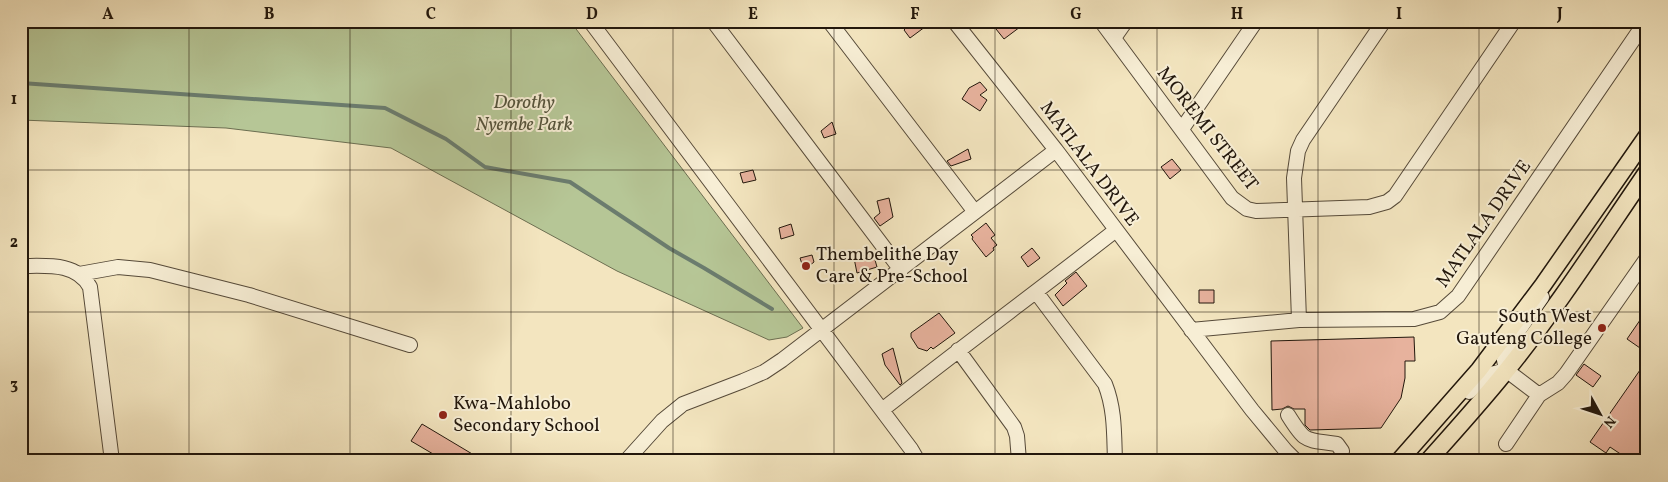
<svg xmlns="http://www.w3.org/2000/svg" width="1668" height="482" viewBox="0 0 1668 482" font-family="Vollkorn,serif">
	<style>
		.green { fill: #b6c696; stroke: #6c6e51 }
		.lines { fill: none; stroke-linecap: round; stroke-linejoin: round }
		.stream { stroke: #6b7c6e; stroke-width: 4 }
		.building { fill: #e7b29d; stroke: #22170c }
		.minor-casing { stroke: #564a39; stroke-width: 16 }
		.major-casing { stroke: #22170c; stroke-width: 19 }
		.minor { stroke: #f7eed5; stroke-width: 14 }
		.major { stroke: #f3e5bf; stroke-width: 16 }
		.grid { fill: none; stroke: #22170c; stroke-width: 1; stroke-opacity: 0.55 }
		.poi-dot { fill: #8f2418; stroke: #f7eed5; stroke-width: 2 }
		.labels { text-anchor: middle; dominant-baseline: central; stroke-width: 4; stroke-linejoin: round; paint-order: stroke }
		.park-label { font-size: 19px; font-style: italic; fill: #56543c; stroke: #f7eed5 }
		.street-label { font-size: 19px; fill: #22170c; stroke: #f7eed5 }
		.poi-label { font-size: 19px; fill: #22170c; stroke: #f7eed5; text-anchor: start }
		.neatline { fill: none; stroke: #22170c; stroke-width: 2 }
		.grid-label { font-size: 16px; text-anchor: middle; font-weight: bold; fill: #22170c }
	</style>
	<rect width="100%" height="100%" fill="#f3e5bf"/>
	<filter id="stains"><feTurbulence type="fractalNoise" baseFrequency=".004" numOctaves="4"/><feColorMatrix values="0 0 0 0 .2 0 0 0 0 .09 0 0 0 0 .02 0 0 0 .5 -.17"/></filter>
	<radialGradient id="worn" r=".72"><stop offset=".6" stop-color="#630" stop-opacity="0"/><stop offset="1" stop-color="#630" stop-opacity=".3"/></radialGradient>
	<path class="green" d="M 21,21 L 570,21 L 803,328 L 787,337 L 769,340 L 617,271 L 391,148 L 226,128 L 21,120 Z"/>
	<g class="lines">
		<path class="stream" d="M 21,83 L 385,108 L 446,139 L 485,167 L 570,182 L 669,248 L 704,268 L 772,309"/>
	</g>
	<path class="building" d="M 902,21 L 933,21 L 910,38 L 904,30 L 907,27 Z
		M 1006,21 L 1028,21 L 1004,39 L 996,29 Z
		M 980,82 L 987,90 L 980,95 L 987,100 L 980,111 L 962,99 L 969,88 Z
		M 832,122 L 836,134 L 824,138 L 821,131 Z
		M 968,149 L 971,159 L 951,166 L 947,161 Z
		M 1172,159 L 1181,170 L 1170,179 L 1161,167 Z
		M 753,170 L 756,180 L 743,183 L 740,173 Z
		M 889,198 L 893,217 L 880,226 L 874,218 L 880,213 L 877,201 Z
		M 986,223 L 995,235 L 991,238 L 997,245 L 993,248 L 994,250 L 986,257 L 972,239 L 973,237 L 971,235 Z
		M 791,224 L 794,235 L 781,239 L 779,228 Z
		M 1032,248 L 1040,258 L 1028,267 L 1021,257 Z
		M 873,253 L 877,267 L 857,273 L 854,258 Z
		M 812,255 L 814,262 L 804,270 L 800,258 Z
		M 1076,272 L 1087,286 L 1063,306 L 1055,295 L 1067,283 L 1065,281 Z
		M 1199,290 L 1214,290 L 1214,303 L 1199,303 Z
		M 1647,310 L 1647,338 L 1640,348 L 1627,339 Z
		M 939,313 L 955,333 L 933,349 L 931,347 L 927,351 L 918,348 L 911,337 L 911,333 Z
		M 1414,337 L 1415,361 L 1405,361 L 1405,378 L 1401,398 L 1381,428 L 1310,430 L 1305,425 L 1305,409 L 1294,409 L 1288,406 L 1282,409 L 1272,410 L 1271,341 Z
		M 893,348 L 902,383 L 900,385 L 885,365 L 882,354 Z
		M 1647,360 L 1647,457 L 1644,461 L 1631,461 L 1610,447 L 1606,453 L 1590,442 Z
		M 1584,364 L 1601,376 L 1593,387 L 1576,375 Z
		M 422,424 L 484,461 L 445,461 L 411,441 Z"/>
	<g class="lines">
		<defs>
			<path id="minor" d="M 590,21 L 911,449 L 918,461
				M 713,21 L 901,270
				M 829,21 L 975,212
				M 954,21 L 1056,150 L 1252,410 L 1286,451 L 1296,461
				M 1101,21 L 1232,198 L 1247,209 L 1256,211 L 1369,207 L 1387,202 L 1395,196 L 1514,21
				M 1114,38 L 1126,21
				M 1182,129 L 1256,21
				M 21,266 C 46,266 76,262 90,287 L 112,461
				M 79,274 L 118,267 L 150,270 L 249,295 L 410,345
				M 1036,292 L 1105,384 C 1115,409 1114,434 1115,461
				M 1299,320 L 1294,178 L 1298,151 L 1303,140 L 1384,21
				M 1191,330 L 1299,320 L 1414,319 L 1440,312 L 1458,296 L 1646,21
				M 958,350 L 1014,427 L 1017,436 L 1019,461
				M 1469,392 L 1487,375 L 1506,370
				M 1539,395 L 1558,383 L 1566,374 L 1647,258
				M 882,410 C 959,349 1038,291 1116,230
				M 1288,415 C 1306,444 1305,439 1337,444 L 1342,451 L 1339,461
				M 1506,444 L 1539,395 L 1506,370 L 1504,360 L 1506,349 L 1542,297
				M 626,461 L 662,421 L 683,404 L 743,381 L 764,372 L 782,360 L 1056,150"/>
			<path id="major" d="M 1399,461 L 1479,370 L 1543,285 L 1647,136
				M 1428,461 C 1455,431 1481,402 1506,371 C 1557,308 1601,239 1647,172"/>
		</defs>
		<use href="#minor" class="minor-casing"/>
		<use href="#major" class="major-casing"/>
		<use href="#minor" class="minor"/>
		<use href="#major" class="major"/>
	</g>
	<path class="grid" d="M 189,21 L 189,461M 350,21 L 350,461M 511,21 L 511,461M 673,21 L 673,461M 834,21 L 834,461M 995,21 L 995,461M 1157,21 L 1157,461M 1318,21 L 1318,461M 1479,21 L 1479,461M 21,170 L 1647,170M 21,312 L 1647,312"/>
	<g class="poi-dot">
		<circle cx="806" cy="266" r="5"/>
		<circle cx="1602" cy="328" r="5"/>
		<circle cx="443" cy="415" r="5"/>
	</g>
	<g class="labels">
		<g class="park-label">
			<text x="524" y="103">Dorothy<tspan x="524" dy="22">Nyembe Park</tspan></text>
		</g>
		<g class="street-label">
			<text transform="translate(1207 129) rotate(52)">MOREMI STREET</text>
			<text transform="translate(1089 164) rotate(53)">MATLALA DRIVE</text>
			<text transform="translate(1484 224) rotate(-55)">MATLALA DRIVE</text>
		</g>
		<g class="poi-label">
			<text x="816" y="255">Thembelithe Day<tspan x="816" dy="22">Care &amp; Pre-School</tspan></text>
			<text x="1592" y="317" text-anchor="end">South West<tspan x="1592" dy="22">Gauteng College</tspan></text>
			<text x="453" y="404">Kwa-Mahlobo<tspan x="453" dy="22">Secondary School</tspan></text>
		</g>
	</g>
	<rect width="1668" height="482" fill="none" stroke="#f3e5bf" stroke-width="55"/>
	<g transform="translate(1600 414) rotate(130)" stroke="#f7eed5" stroke-width="4" paint-order="stroke">
	<path d="M0-4L9 19L0 12L-9 19Z" fill="#22170c"/>
	<text y="-8" font-size="14" font-weight="bold" text-anchor="middle" fill="#22170c">N</text>
	</g>
	<rect x="28" y="28" width="1612" height="426" class="neatline"/>
	<g class="grid-label">
		<text x="108" y="19">A</text>
		<text x="269" y="19">B</text>
		<text x="431" y="19">C</text>
		<text x="592" y="19">D</text>
		<text x="753" y="19">E</text>
		<text x="915" y="19">F</text>
		<text x="1076" y="19">G</text>
		<text x="1237" y="19">H</text>
		<text x="1399" y="19">I</text>
		<text x="1560" y="19">J</text>
		<text x="14" y="104">1</text>
		<text x="14" y="247">2</text>
		<text x="14" y="389">3</text>
	</g>
	<rect width="100%" height="100%" filter="url(#stains)"/>
	<rect width="100%" height="100%" fill="url(#worn)"/>
</svg>
